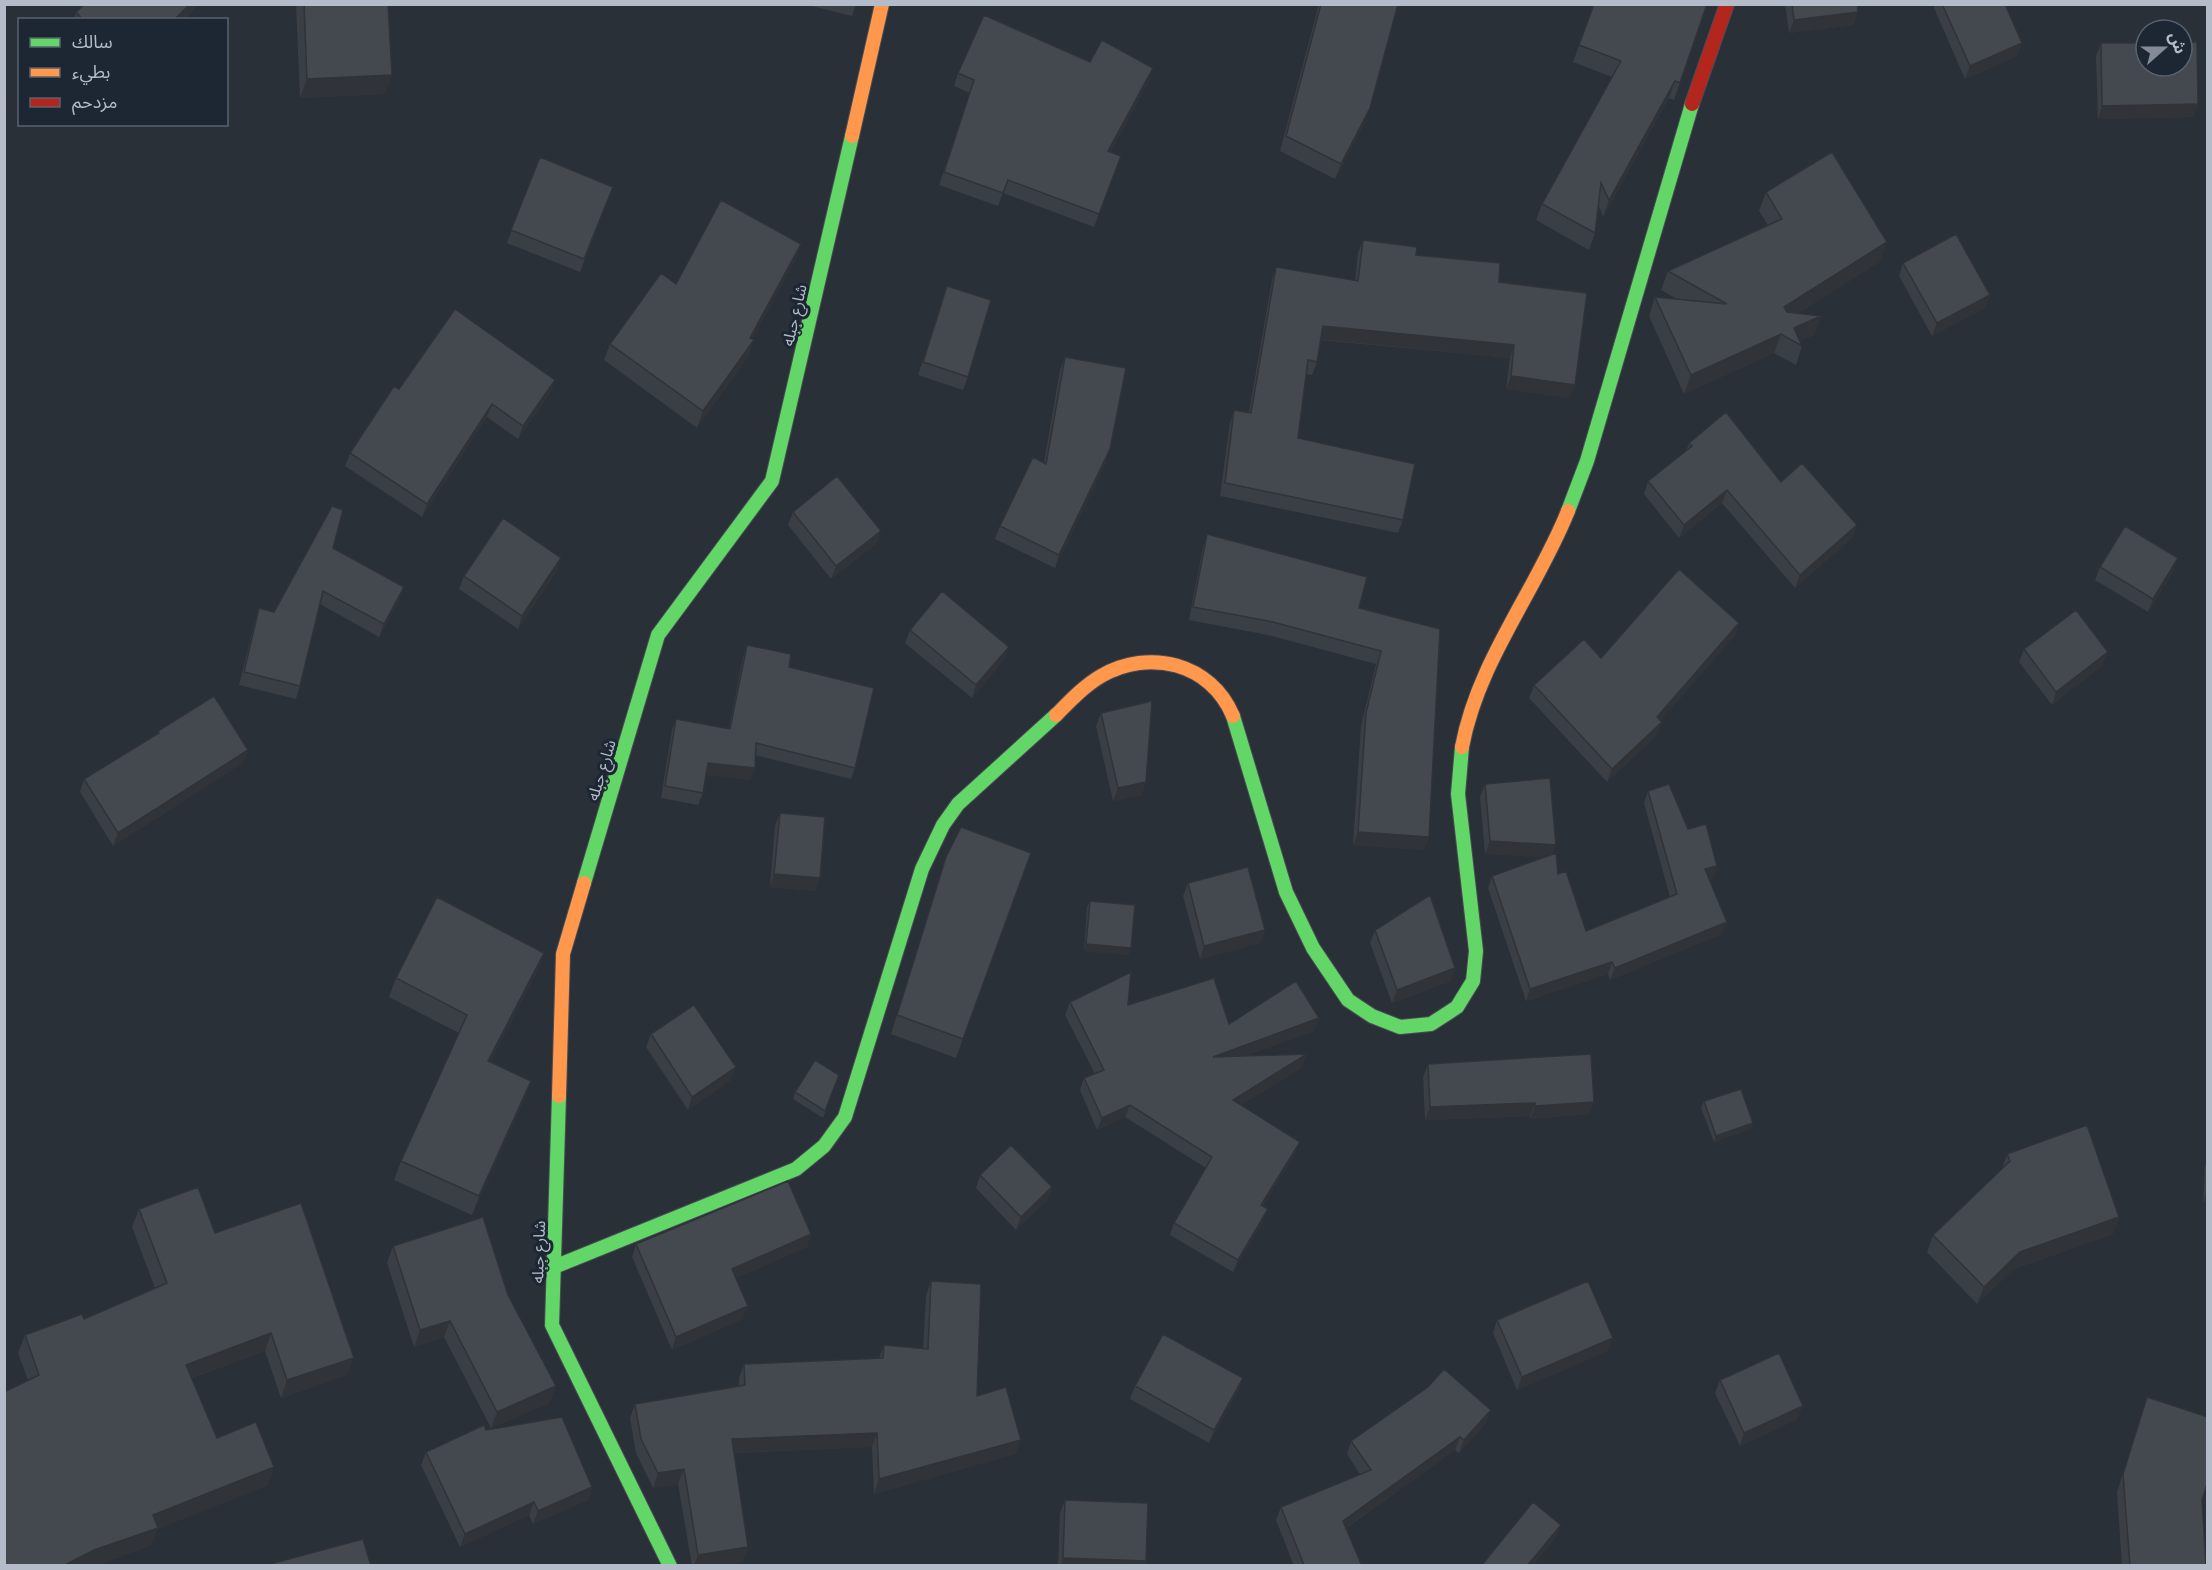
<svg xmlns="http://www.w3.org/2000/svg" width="2212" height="1570" viewBox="0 0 2212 1570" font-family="Mulish,'Noto Sans Arabic',sans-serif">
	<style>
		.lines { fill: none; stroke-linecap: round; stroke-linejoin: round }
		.fast-casing { stroke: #484c53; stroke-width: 16 }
		.slow-casing { stroke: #484c53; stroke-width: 16 }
		.jam-casing { stroke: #484c53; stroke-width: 16 }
		.fast { stroke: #63d668; stroke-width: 14 }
		.slow { stroke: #ff974d; stroke-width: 14 }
		.jam { stroke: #b3261e; stroke-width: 14 }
		.wall { fill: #3a3f45 }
		.shaded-wall { fill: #303338 }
		.building { fill: #444950; stroke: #303338; stroke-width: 1.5 }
		.labels { text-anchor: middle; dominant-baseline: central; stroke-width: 6; stroke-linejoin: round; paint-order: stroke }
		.street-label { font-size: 16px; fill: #b4bcc9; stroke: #1d2633 }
	</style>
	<rect width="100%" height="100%" fill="#2a3038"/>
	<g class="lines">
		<defs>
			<path id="fast" d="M 1568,511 L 1587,461 L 1692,104
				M 1233,716 L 1286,892 L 1313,948 L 1348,1000 L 1372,1016 L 1400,1027 L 1431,1024 L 1457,1007 L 1473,981 L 1476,951 L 1458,794 L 1462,747
				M 584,883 L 658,635 L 772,481 L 852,136
				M 559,1096 L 552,1325 L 670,1566
				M 554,1267 L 796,1169 L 824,1146 L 845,1117 L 922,869 L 943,825 L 958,804 L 1056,715"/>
			<path id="slow" d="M 852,136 L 882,4
				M 1056,715 C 1070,701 1084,686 1101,676 C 1149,648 1211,663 1233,716
				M 1462,747 C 1478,661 1536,591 1568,511
				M 559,1096 L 563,954 L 584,883"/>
			<path id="jam" d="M 1692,104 L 1727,4"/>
		</defs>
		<use href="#fast" class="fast-casing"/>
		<use href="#slow" class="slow-casing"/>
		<use href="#jam" class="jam-casing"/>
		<use href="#fast" class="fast"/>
		<use href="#slow" class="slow"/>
		<use href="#jam" class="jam"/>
	</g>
	<path class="wall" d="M 199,4 L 183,20 L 74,20 L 76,12 Z
		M 296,4 L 388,4 L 385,94 L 300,98 Z
		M 804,4 L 856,4 L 852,16 Z
		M 1319,4 L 1398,4 L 1364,124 L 1335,179 L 1280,151 Z
		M 1594,4 L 1680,83 L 1674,100 L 1669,98 L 1603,217 L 1599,206 L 1595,233 L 1589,250 L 1536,220 L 1542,204 L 1612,77 L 1573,62 Z
		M 1785,4 L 1857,4 L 1854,25 L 1789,33 Z
		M 1935,4 L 2005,4 L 2022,43 L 2017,56 L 1965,79 L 1934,8 Z
		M 2101,43 L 2198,104 L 2193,117 L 2098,119 L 2096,56 Z
		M 1090,62 L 1149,81 L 1110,152 L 1121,156 L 1094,227 L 1003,193 L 998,206 L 939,185 L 970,93 L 954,86 L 958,73 Z
		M 540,157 L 613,187 L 580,272 L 507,243 Z
		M 1766,192 L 1881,261 L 1798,313 L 1821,316 L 1814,335 L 1800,341 L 1802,346 L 1796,365 L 1774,353 L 1684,394 L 1649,316 L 1655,297 L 1677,299 L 1661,290 L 1668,271 L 1768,225 L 1759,211 Z
		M 1363,240 L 1499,282 L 1570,398 L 1506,389 L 1510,358 L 1321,340 L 1317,362 L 1312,375 L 1306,374 L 1298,438 L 1403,520 L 1398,533 L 1220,496 L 1230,423 L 1234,410 L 1249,412 L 1272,280 L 1276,267 L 1355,281 L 1358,253 Z
		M 801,244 L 795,260 L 752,339 L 754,340 L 748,357 L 697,428 L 604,360 L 610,344 L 676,284 Z
		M 1903,263 L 1990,295 L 1985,308 L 1932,336 L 1899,276 Z
		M 947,286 L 968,377 L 963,390 L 918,375 Z
		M 1065,357 L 1106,462 L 1055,568 L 995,539 L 1000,526 L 1044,463 L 1060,370 Z
		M 555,380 L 550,393 L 518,439 L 487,417 L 422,517 L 345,466 L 350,453 L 399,389 Z
		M 1689,443 L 1781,482 L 1857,525 L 1852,538 L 1795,588 L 1722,503 L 1679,538 L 1644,494 L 1648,481 L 1686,451 Z
		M 793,512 L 876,544 L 831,579 L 788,525 Z
		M 1207,534 L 1359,608 L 1440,629 L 1429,837 L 1424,850 L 1353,845 L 1361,726 L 1376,664 L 1268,635 L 1189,620 L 1203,547 Z
		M 333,548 L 399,600 L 379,637 L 320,604 L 300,686 L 296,699 L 239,685 L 255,621 L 259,608 L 274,612 Z
		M 561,558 L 557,571 L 518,629 L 459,589 L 464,576 Z
		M 2100,567 L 2173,571 L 2148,612 L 2095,580 Z
		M 1739,623 L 1734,636 L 1660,721 L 1657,735 L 1607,782 L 1529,698 L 1534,685 L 1601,658 Z
		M 910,630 L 1004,660 L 972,698 L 905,643 Z
		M 747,645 L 789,667 L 855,768 L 851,779 L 755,755 L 755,768 L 750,780 L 706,775 L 703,793 L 698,805 L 661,798 L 672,730 L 676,719 L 729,729 L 743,657 Z
		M 2024,649 L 2103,665 L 2052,705 L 2019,662 Z
		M 1101,713 L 1146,782 L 1141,795 L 1113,801 L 1096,726 Z
		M 158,731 L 243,763 L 113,846 L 80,792 L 84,779 L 157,734 Z
		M 1485,784 L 1552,854 L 1558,874 L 1586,931 L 1670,897 L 1644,803 L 1648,791 L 1688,829 L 1717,866 L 1713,878 L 1709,879 L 1722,934 L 1610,980 L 1608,974 L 1526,1001 L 1488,888 L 1492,876 L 1544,857 L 1485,854 L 1480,797 Z
		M 780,813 L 816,891 L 770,887 L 775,826 Z
		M 1031,853 L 956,1058 L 891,1034 L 940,876 L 946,857 Z
		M 1188,883 L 1265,930 L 1260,943 L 1200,959 L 1183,896 Z
		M 1090,901 L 1129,955 L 1084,951 L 1087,907 Z
		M 1375,930 L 1451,981 L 1392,1003 L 1370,943 Z
		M 544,953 L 537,972 L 490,1062 L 531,1081 L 524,1100 L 472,1215 L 394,1180 L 401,1161 L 459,1033 L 389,997 L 396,978 Z
		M 1070,1002 L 1128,1005 L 1229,1024 L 1315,1031 L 1244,1056 L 1303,1067 L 1241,1105 L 1295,1154 L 1263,1206 L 1263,1221 L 1233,1272 L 1170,1235 L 1174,1223 L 1206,1168 L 1125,1117 L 1097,1130 L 1080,1090 L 1084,1078 L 1095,1074 L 1065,1015 Z
		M 651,1034 L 731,1080 L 688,1110 L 646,1047 Z
		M 1428,1064 L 1594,1102 L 1589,1114 L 1530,1119 L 1530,1116 L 1425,1120 L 1423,1077 Z
		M 839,1075 L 823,1118 L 793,1099 L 795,1092 Z
		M 1704,1101 L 1753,1123 L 1751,1129 L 1714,1142 L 1701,1108 Z
		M 2007,1154 L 2119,1217 L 2113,1234 L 2014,1269 L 1977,1304 L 1927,1252 L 1933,1235 L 2002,1169 Z
		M 2208,1159 L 2208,1203 L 2203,1202 L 2205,1167 Z
		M 980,1175 L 1052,1187 L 1047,1200 L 1016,1230 L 976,1188 Z
		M 139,1209 L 215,1233 L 347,1375 L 281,1398 L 265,1351 L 192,1378 L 217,1438 L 268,1485 L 157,1529 L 151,1545 L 95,1566 L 4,1566 L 28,1380 L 18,1353 L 25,1335 L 84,1319 L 155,1288 L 132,1227 Z
		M 811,1234 L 807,1247 L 736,1278 L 743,1319 L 672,1350 L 632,1257 L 636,1244 Z
		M 393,1246 L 508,1295 L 550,1403 L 491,1428 L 444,1337 L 414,1347 L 387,1263 Z
		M 931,1281 L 977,1396 L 1021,1440 L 1015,1454 L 874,1494 L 872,1447 L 734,1453 L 743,1562 L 719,1566 L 692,1566 L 678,1484 L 653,1488 L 636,1453 L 630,1418 L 635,1404 L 739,1386 L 739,1378 L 744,1364 L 879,1358 L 884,1345 L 923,1349 L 926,1296 Z
		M 1497,1320 L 1608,1351 L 1517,1390 L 1493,1333 Z
		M 1243,1378 L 1238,1391 L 1209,1443 L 1130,1399 L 1135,1386 Z
		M 1720,1380 L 1798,1419 L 1740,1446 L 1715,1393 Z
		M 2147,1397 L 2202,1500 L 2206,1566 L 2122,1566 L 2117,1492 Z
		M 1486,1423 L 1459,1453 L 1455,1450 L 1346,1528 L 1362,1566 L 1294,1566 L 1276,1520 L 1281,1507 L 1360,1474 L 1347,1454 L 1351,1441 Z
		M 486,1430 L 592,1487 L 588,1500 L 533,1524 L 529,1515 L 460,1547 L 421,1465 L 426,1452 Z
		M 1065,1500 L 1146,1561 L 1145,1566 L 1058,1566 L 1060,1513 Z"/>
	<path class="shaded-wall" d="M 190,4 L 199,4 L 183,20 L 174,20 Z
		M 1858,12 L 1854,25 L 1789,33 L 1794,20 Z
		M 2022,43 L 2017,56 L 1965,79 L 1970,66 Z
		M 1153,68 L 1149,81 L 1103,164 L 1108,151 Z
		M 392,75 L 385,94 L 300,98 L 307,79 Z
		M 1675,81 L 1669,98 L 1603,217 L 1609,200 Z
		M 2198,104 L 2193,117 L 2098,119 L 2102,106 Z
		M 1370,108 L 1364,124 L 1335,179 L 1341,164 Z
		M 1887,242 L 1881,261 L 1777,326 L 1784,307 Z
		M 801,244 L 795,260 L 744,354 L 750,338 Z
		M 1990,295 L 1985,308 L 1932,336 L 1937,323 Z
		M 1821,316 L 1814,335 L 1796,343 L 1794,328 Z
		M 1323,326 L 1514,345 L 1510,358 L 1318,339 Z
		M 1781,334 L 1774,353 L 1684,394 L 1691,375 Z
		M 754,340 L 748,357 L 697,428 L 703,411 Z
		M 1511,376 L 1575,385 L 1570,398 L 1506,389 Z
		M 555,380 L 550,393 L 518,439 L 523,426 Z
		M 492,404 L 487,417 L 422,517 L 427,504 Z
		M 1110,449 L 1106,462 L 1055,568 L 1059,555 Z
		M 1727,490 L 1722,503 L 1679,538 L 1684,525 Z
		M 1857,525 L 1852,538 L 1795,588 L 1800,575 Z
		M 881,531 L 876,544 L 831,579 L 836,566 Z
		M 561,558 L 557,571 L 518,629 L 522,616 Z
		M 2178,558 L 2173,571 L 2148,612 L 2153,599 Z
		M 404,587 L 399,600 L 379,637 L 384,624 Z
		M 1739,623 L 1734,636 L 1652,730 L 1657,717 Z
		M 1009,647 L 1004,660 L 972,698 L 976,685 Z
		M 2108,652 L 2103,665 L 2052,705 L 2056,692 Z
		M 1662,722 L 1657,735 L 1607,782 L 1612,769 Z
		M 248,750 L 243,763 L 113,846 L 118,833 Z
		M 708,763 L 755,768 L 750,780 L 704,775 Z
		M 1146,782 L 1141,795 L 1113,801 L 1118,788 Z
		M 1358,832 L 1429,837 L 1424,850 L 1353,845 Z
		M 1490,841 L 1556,845 L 1551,858 L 1485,854 Z
		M 1717,866 L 1713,878 L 1700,881 L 1705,869 Z
		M 774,874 L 820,878 L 816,891 L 770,887 Z
		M 1727,922 L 1722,934 L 1610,980 L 1615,968 Z
		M 1265,930 L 1260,943 L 1200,959 L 1204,946 Z
		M 1086,944 L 1131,948 L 1129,955 L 1084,951 Z
		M 544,953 L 537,972 L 481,1080 L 488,1061 Z
		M 1612,962 L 1608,974 L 1526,1001 L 1530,989 Z
		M 1455,968 L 1451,981 L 1392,1003 L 1397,990 Z
		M 1319,1018 L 1315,1031 L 1208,1069 L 1213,1057 Z
		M 1307,1054 L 1303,1067 L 1229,1113 L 1233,1100 Z
		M 736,1067 L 731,1080 L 688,1110 L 692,1097 Z
		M 531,1081 L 524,1100 L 472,1215 L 479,1196 Z
		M 1594,1102 L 1589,1114 L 1530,1119 L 1535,1106 Z
		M 1535,1103 L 1530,1116 L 1425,1120 L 1430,1107 Z
		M 1130,1105 L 1125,1117 L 1097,1130 L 1102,1118 Z
		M 1753,1123 L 1751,1129 L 1714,1142 L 1716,1136 Z
		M 1300,1142 L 1295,1154 L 1257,1217 L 1261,1205 Z
		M 1052,1187 L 1047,1200 L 1016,1230 L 1021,1217 Z
		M 2207,1190 L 2208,1203 L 2203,1202 Z
		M 1268,1209 L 1263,1221 L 1233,1272 L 1238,1260 Z
		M 2119,1217 L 2113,1234 L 2014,1269 L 1977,1304 L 1984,1287 L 2020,1252 Z
		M 811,1234 L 807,1247 L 727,1282 L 732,1269 Z
		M 748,1306 L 743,1319 L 672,1350 L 676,1337 Z
		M 450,1321 L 444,1337 L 414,1347 L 420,1330 Z
		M 271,1333 L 265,1351 L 180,1382 L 186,1365 Z
		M 1613,1338 L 1608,1351 L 1517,1390 L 1522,1377 Z
		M 354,1358 L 347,1375 L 281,1398 L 287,1380 Z
		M 1243,1378 L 1238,1391 L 1209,1443 L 1214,1430 Z
		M 556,1386 L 550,1403 L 491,1428 L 497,1412 Z
		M 1803,1406 L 1798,1419 L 1740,1446 L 1744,1433 Z
		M 1491,1410 L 1486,1423 L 1459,1453 L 1464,1440 Z
		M 877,1433 L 872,1447 L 727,1453 L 732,1439 Z
		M 1460,1437 L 1455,1450 L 1338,1533 L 1343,1521 Z
		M 1021,1440 L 1015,1454 L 874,1494 L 879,1479 Z
		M 274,1467 L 268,1485 L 157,1529 L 151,1545 L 95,1566 L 63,1566 L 153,1515 Z
		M 684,1469 L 678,1484 L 653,1488 L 658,1473 Z
		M 592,1487 L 588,1500 L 533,1524 L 538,1511 Z
		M 534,1502 L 529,1515 L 460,1547 L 465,1534 Z
		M 1561,1525 L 1556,1538 L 1533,1566 L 1527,1566 Z
		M 748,1547 L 743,1562 L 719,1566 L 694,1566 L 698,1555 Z
		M 1063,1558 L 1146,1561 L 1145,1566 L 1060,1566 Z"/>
	<path class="building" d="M 85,4 L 190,4 L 174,20 L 83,20 L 76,12 Z
		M 304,4 L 388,4 L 392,75 L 307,79 Z
		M 1321,4 L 1398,4 L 1370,108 L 1341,164 L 1286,136 Z
		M 1594,4 L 1707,4 L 1680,83 L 1675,81 L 1609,200 L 1601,183 L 1595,233 L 1542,204 L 1621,61 L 1579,45 Z
		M 1792,4 L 1857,4 L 1858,12 L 1794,20 Z
		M 1942,4 L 2005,4 L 2022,43 L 1970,66 Z
		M 984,15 L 1090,62 L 1102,40 L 1153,68 L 1108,151 L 1121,156 L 1099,214 L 1008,180 L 1003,193 L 944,172 L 974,80 L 958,73 Z
		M 2182,42 L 2197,42 L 2198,104 L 2102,106 L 2101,43 L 2146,43 L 2146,66 L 2182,66 Z
		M 1832,152 L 1887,242 L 1784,307 L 1787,312 L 1821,316 L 1794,328 L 1802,346 L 1781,334 L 1691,375 L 1655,297 L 1727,304 L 1668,271 L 1782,219 L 1766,192 Z
		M 540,157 L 613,187 L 584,259 L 511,230 Z
		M 721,200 L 801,244 L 750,338 L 754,340 L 703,411 L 610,344 L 661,273 L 676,284 Z
		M 1956,234 L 1990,295 L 1937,323 L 1903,263 Z
		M 1363,240 L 1417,247 L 1416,255 L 1500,263 L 1499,282 L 1587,293 L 1575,385 L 1511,376 L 1514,345 L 1323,326 L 1317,362 L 1308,360 L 1298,438 L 1415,464 L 1403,520 L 1225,483 L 1234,410 L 1251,413 L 1276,267 L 1358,281 Z
		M 947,286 L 991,300 L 968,377 L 923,362 Z
		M 455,309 L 555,380 L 523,426 L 492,404 L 427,504 L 350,453 L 394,386 L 399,389 Z
		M 1065,357 L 1126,368 L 1110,449 L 1059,555 L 1000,526 L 1033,457 L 1046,464 Z
		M 1726,412 L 1781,482 L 1802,463 L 1857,525 L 1800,575 L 1727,490 L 1684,525 L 1648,481 L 1692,446 L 1689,443 Z
		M 837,476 L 881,531 L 836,566 L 793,512 Z
		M 332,506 L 343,510 L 333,548 L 404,587 L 384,624 L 323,591 L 300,686 L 244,672 L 259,608 L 274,612 Z
		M 503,518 L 561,558 L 522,616 L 464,576 Z
		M 2125,526 L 2178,558 L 2153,599 L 2100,567 Z
		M 1207,534 L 1367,577 L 1359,608 L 1440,629 L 1429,837 L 1358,832 L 1366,713 L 1381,651 L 1273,622 L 1193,607 Z
		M 1679,569 L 1739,623 L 1657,717 L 1662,722 L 1612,769 L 1534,685 L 1584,639 L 1601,658 Z
		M 942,591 L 1009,647 L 976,685 L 910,630 Z
		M 2076,610 L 2108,652 L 2056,692 L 2024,649 Z
		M 747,645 L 791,654 L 789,667 L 874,688 L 855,768 L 756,743 L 755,768 L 708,763 L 703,793 L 665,786 L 676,719 L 730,729 Z
		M 214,696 L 248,750 L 118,833 L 84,779 L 159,733 L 158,731 Z
		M 1152,701 L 1146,782 L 1118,788 L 1101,713 Z
		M 1550,778 L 1556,845 L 1490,841 L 1485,784 Z
		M 1669,784 L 1688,829 L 1706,824 L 1717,866 L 1705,869 L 1727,922 L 1615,968 L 1612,962 L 1530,989 L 1492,876 L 1556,853 L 1558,874 L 1566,871 L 1586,931 L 1677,894 L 1648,791 Z
		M 780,813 L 825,817 L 820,878 L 774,874 Z
		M 961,827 L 1031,853 L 963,1039 L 897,1015 L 946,857 Z
		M 1248,867 L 1265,930 L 1204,946 L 1188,883 Z
		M 1430,895 L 1455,968 L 1397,990 L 1375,930 Z
		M 437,897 L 544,953 L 488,1061 L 531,1081 L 479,1196 L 401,1161 L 467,1015 L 396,978 Z
		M 1090,901 L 1135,905 L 1131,948 L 1086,944 Z
		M 1131,972 L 1128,1005 L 1214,978 L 1229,1024 L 1296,981 L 1319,1018 L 1213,1057 L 1307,1054 L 1233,1100 L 1300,1142 L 1261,1205 L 1268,1209 L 1238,1260 L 1174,1223 L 1212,1157 L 1130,1105 L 1102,1118 L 1084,1078 L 1104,1070 L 1070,1002 Z
		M 694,1005 L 736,1067 L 692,1097 L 651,1034 Z
		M 1591,1054 L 1594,1102 L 1535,1106 L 1535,1103 L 1430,1107 L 1428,1064 Z
		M 815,1060 L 839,1075 L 825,1111 L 795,1092 Z
		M 1741,1089 L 1753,1123 L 1716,1136 L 1704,1101 Z
		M 2087,1125 L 2119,1217 L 2020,1252 L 1984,1287 L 1933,1235 L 2010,1161 L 2007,1154 Z
		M 1011,1145 L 1052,1187 L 1021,1217 L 980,1175 Z
		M 788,1181 L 811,1234 L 732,1269 L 748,1306 L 676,1337 L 636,1244 Z
		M 198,1187 L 215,1233 L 301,1203 L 354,1358 L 287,1380 L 271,1333 L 186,1365 L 217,1438 L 256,1422 L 274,1467 L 153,1515 L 158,1528 L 94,1550 L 63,1566 L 4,1566 L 4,1392 L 39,1375 L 25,1335 L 82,1314 L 84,1319 L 167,1283 L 139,1209 Z
		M 483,1217 L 508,1295 L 556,1386 L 497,1412 L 450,1321 L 420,1330 L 393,1246 Z
		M 931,1281 L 981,1284 L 977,1396 L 1006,1387 L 1021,1440 L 879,1479 L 877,1433 L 732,1439 L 748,1547 L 698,1555 L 684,1469 L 658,1473 L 641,1439 L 635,1404 L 745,1385 L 744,1364 L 883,1358 L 884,1345 L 928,1349 Z
		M 1588,1281 L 1613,1338 L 1522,1377 L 1497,1320 Z
		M 1163,1334 L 1243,1378 L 1214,1430 L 1135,1386 Z
		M 1779,1353 L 1803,1406 L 1744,1433 L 1720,1380 Z
		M 1444,1369 L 1491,1410 L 1464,1440 L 1460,1437 L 1343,1521 L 1362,1566 L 1304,1565 L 1281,1507 L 1371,1470 L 1351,1441 L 1428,1387 Z
		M 2147,1397 L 2208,1417 L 2208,1481 L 2202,1500 L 2206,1566 L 2130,1566 L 2123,1474 Z
		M 562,1417 L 592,1487 L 538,1511 L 534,1502 L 465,1534 L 426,1452 L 484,1425 L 486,1430 Z
		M 1065,1500 L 1148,1503 L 1146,1561 L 1063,1558 Z
		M 1533,1502 L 1561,1525 L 1527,1566 L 1481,1566 Z
		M 363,1539 L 371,1566 L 275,1566 L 274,1563 Z"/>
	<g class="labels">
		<g class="street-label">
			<text transform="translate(794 315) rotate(-77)">شارع جبله</text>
			<text transform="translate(601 770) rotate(-73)">شارع جبله</text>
			<text transform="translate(538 1252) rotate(-88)">شارع جبله</text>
		</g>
	</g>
	<rect width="2212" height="1570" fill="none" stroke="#b4bcc9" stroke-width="12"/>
	<rect x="18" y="18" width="210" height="108" fill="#1d2633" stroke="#59626f" stroke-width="1.5"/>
	<rect x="30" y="38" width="30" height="9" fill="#63d668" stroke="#59626f" stroke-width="1.5"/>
	<text x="72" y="48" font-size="18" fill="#b4bcc9">سالك</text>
	<rect x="30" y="68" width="30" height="9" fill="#ff974d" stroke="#59626f" stroke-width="1.5"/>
	<text x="72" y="78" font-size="18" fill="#b4bcc9">بطيء</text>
	<rect x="30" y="98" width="30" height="9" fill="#b3261e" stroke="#59626f" stroke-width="1.5"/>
	<text x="72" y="108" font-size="18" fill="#b4bcc9">مزدحم</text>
	<g transform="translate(2164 48) rotate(69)"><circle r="28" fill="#1d2633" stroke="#59626f" stroke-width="1.5"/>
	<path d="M0-4.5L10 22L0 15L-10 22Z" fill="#848b96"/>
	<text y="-9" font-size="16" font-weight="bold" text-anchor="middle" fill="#b4bcc9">ش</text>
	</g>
</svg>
